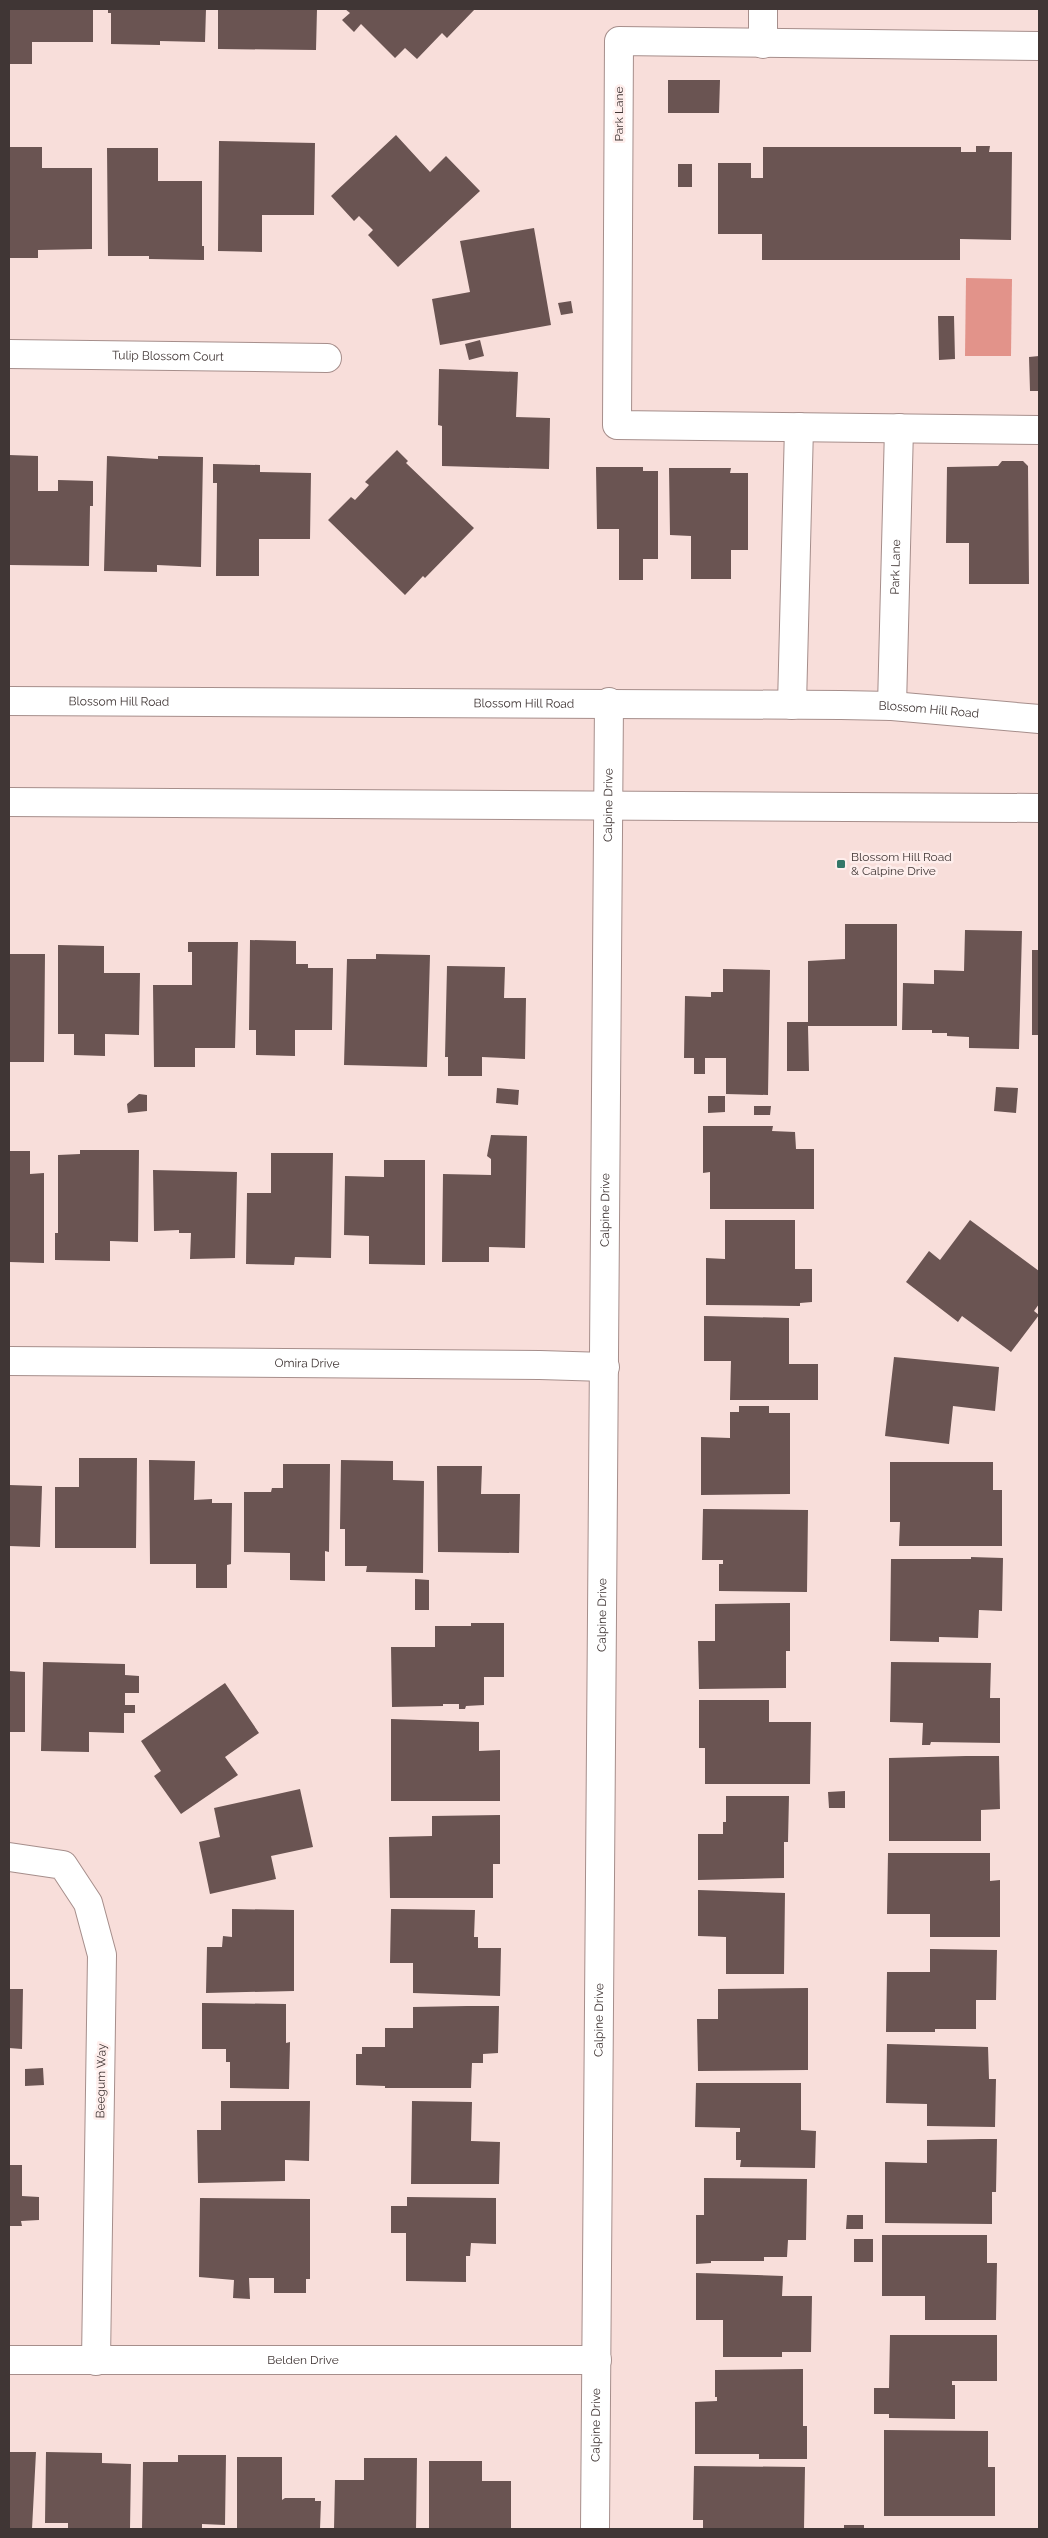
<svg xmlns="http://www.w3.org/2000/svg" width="1048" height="2538" viewBox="0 0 1048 2538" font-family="Raleway,sans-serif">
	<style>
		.water { fill: #e2938a }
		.building { fill: #6a5452 }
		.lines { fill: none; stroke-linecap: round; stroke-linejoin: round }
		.minor-casing { stroke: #a68e8b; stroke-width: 30 }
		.major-casing { stroke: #a68e8b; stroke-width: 30 }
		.minor { stroke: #fff; stroke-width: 28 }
		.major { stroke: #fff; stroke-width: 28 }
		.poi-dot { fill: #347768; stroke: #feeeec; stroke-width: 2 }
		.labels { text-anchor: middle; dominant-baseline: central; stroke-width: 5; stroke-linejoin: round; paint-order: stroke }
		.street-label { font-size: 12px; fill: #403635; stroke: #feeeec }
		.poi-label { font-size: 12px; fill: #403635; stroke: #feeeec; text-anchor: start }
	</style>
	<rect width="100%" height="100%" fill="#f8deda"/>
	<path class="water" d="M 966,278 L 1012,279 L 1011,356 L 965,356 Z"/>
	<path class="building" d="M 9,9 L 93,9 L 93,42 L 32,42 L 32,64 L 9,64 Z
		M 108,9 L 206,9 L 205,42 L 160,41 L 160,45 L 111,44 L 111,13 L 108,13 Z
		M 218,9 L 317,9 L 316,50 L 218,49 Z
		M 345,9 L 475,9 L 447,38 L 442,33 L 417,59 L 405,48 L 395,58 L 361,24 L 354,32 L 342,20 L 350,13 Z
		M 668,80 L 720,80 L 719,113 L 668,113 Z
		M 396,135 L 430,172 L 446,156 L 480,191 L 398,267 L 368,235 L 373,230 L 359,216 L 354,221 L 331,196 Z
		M 219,141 L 315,143 L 314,215 L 262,215 L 262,252 L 218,251 Z
		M 976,146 L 990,146 L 989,152 L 1012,152 L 1011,240 L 960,239 L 960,260 L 762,260 L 762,234 L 718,234 L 718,163 L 751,163 L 751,178 L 763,178 L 763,147 L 961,147 L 961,152 L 976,152 Z
		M 9,147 L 42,147 L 42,168 L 92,168 L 92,249 L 38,250 L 38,258 L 9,258 Z
		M 107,148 L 158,148 L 158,181 L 202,181 L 202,246 L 204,246 L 204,260 L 149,259 L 149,256 L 108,256 Z
		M 678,164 L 692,164 L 692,187 L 678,187 Z
		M 534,228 L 551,325 L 440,345 L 432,299 L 470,292 L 460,241 Z
		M 571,301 L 573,313 L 561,315 L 558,303 Z
		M 938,316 L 954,316 L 955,359 L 939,360 Z
		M 480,340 L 484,356 L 469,360 L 465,344 Z
		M 1039,356 L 1039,391 L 1030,391 L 1029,357 Z
		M 439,369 L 518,372 L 516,417 L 550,418 L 549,469 L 442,466 L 442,426 L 438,425 Z
		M 397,450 L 408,461 L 406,463 L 474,528 L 425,578 L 423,576 L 405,595 L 328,520 L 351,497 L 355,500 L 369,485 L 365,482 Z
		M 9,455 L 38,456 L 38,491 L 58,491 L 58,480 L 93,481 L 93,506 L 90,506 L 89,566 L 9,565 Z
		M 107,456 L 158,459 L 158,456 L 203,457 L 201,567 L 157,565 L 157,572 L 104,571 Z
		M 1002,461 L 1023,461 L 1028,466 L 1029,584 L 969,584 L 969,543 L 946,543 L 947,467 L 998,466 Z
		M 213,464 L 260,465 L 260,472 L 311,473 L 310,539 L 259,539 L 259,576 L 216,576 L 217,483 L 213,483 Z
		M 596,467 L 643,467 L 643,471 L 658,471 L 658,559 L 643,559 L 643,580 L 619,580 L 619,529 L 597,529 Z
		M 669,468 L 731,468 L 730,473 L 748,473 L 748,550 L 731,550 L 731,579 L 691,579 L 691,536 L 670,535 Z
		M 845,924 L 897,924 L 897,1026 L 808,1026 L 809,1071 L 787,1071 L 787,1022 L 808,1022 L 808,961 L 845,959 Z
		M 965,930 L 1022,931 L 1019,1049 L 969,1048 L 969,1037 L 947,1036 L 947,1033 L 932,1033 L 932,1030 L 902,1030 L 903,983 L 934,984 L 934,970 L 964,971 Z
		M 250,940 L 296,941 L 296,964 L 308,964 L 308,968 L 333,968 L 332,1030 L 295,1030 L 295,1056 L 256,1055 L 256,1030 L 249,1030 Z
		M 188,942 L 238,942 L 235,1048 L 195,1048 L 195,1067 L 154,1067 L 153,985 L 192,985 L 192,952 L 188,952 Z
		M 58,945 L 104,946 L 104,973 L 140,973 L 139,1035 L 105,1034 L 105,1056 L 74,1055 L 74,1034 L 58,1034 Z
		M 1032,950 L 1039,950 L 1039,1035 L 1032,1035 Z
		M 9,954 L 45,954 L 44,1062 L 9,1062 Z
		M 376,954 L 430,955 L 427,1067 L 344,1065 L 347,959 L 376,959 Z
		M 447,966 L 505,967 L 504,998 L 526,998 L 525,1059 L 482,1057 L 482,1076 L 448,1076 L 448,1057 L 445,1057 Z
		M 723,969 L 770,970 L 768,1095 L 726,1094 L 726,1058 L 705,1058 L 705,1074 L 694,1074 L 694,1058 L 684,1058 L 685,996 L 711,997 L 711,992 L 723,992 Z
		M 996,1087 L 1018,1088 L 1016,1113 L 994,1111 Z
		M 497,1088 L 519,1090 L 518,1105 L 496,1103 Z
		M 139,1094 L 147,1095 L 147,1111 L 128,1113 L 127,1104 Z
		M 708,1096 L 725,1096 L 725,1112 L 708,1113 Z
		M 754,1106 L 771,1106 L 770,1115 L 754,1115 Z
		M 703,1126 L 773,1126 L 772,1131 L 795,1132 L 796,1149 L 814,1149 L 814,1209 L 710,1209 L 710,1172 L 703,1173 Z
		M 491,1135 L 527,1136 L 525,1248 L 489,1247 L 489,1262 L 442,1262 L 443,1174 L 491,1175 L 491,1159 L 487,1156 Z
		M 80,1150 L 139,1150 L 138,1242 L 110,1241 L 110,1261 L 55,1260 L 55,1233 L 58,1233 L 58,1155 L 80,1154 Z
		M 9,1151 L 30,1151 L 30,1174 L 44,1173 L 44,1263 L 9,1262 Z
		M 271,1153 L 333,1153 L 331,1258 L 295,1257 L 294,1265 L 246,1264 L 247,1193 L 271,1193 Z
		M 384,1160 L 425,1160 L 425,1265 L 369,1264 L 369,1236 L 344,1235 L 345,1176 L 384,1177 Z
		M 153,1170 L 237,1172 L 235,1258 L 190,1259 L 191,1233 L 179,1233 L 179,1230 L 154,1231 Z
		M 725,1220 L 795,1220 L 795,1269 L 812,1269 L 812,1302 L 800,1303 L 800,1306 L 706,1305 L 706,1258 L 725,1259 Z
		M 970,1220 L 1039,1271 L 1039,1304 L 1034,1311 L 1039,1315 L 1011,1352 L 962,1316 L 958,1322 L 906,1282 L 929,1251 L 940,1260 Z
		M 704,1316 L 789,1318 L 789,1364 L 818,1364 L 818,1400 L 730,1400 L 731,1361 L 704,1361 Z
		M 894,1357 L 999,1367 L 995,1411 L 953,1406 L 949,1444 L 885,1436 Z
		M 739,1406 L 769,1406 L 769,1413 L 790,1413 L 790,1494 L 701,1495 L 701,1437 L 730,1438 L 730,1412 L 739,1412 Z
		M 79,1458 L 137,1458 L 136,1548 L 55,1548 L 55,1487 L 79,1487 Z
		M 149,1460 L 195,1461 L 194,1500 L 212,1499 L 212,1503 L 232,1503 L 231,1564 L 227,1565 L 227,1588 L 196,1588 L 196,1564 L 150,1564 Z
		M 341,1460 L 393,1461 L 393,1480 L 424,1481 L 423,1573 L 366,1572 L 367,1566 L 345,1566 L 345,1529 L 340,1529 Z
		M 890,1462 L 993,1462 L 993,1490 L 1002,1490 L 1002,1546 L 899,1546 L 900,1522 L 890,1522 Z
		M 283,1464 L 330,1464 L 329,1552 L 325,1551 L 325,1581 L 290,1580 L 290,1553 L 244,1552 L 244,1492 L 271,1492 L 272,1488 L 283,1488 Z
		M 437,1466 L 482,1466 L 481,1494 L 520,1494 L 519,1553 L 438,1552 Z
		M 9,1485 L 42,1486 L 40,1547 L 9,1546 Z
		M 703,1509 L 808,1510 L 807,1592 L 719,1591 L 719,1564 L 723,1564 L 723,1560 L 702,1560 Z
		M 971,1557 L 1003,1558 L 1002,1611 L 979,1610 L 978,1638 L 939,1637 L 939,1642 L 890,1641 L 891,1559 L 971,1559 Z
		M 415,1579 L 429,1580 L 429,1610 L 415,1610 Z
		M 790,1603 L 790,1651 L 786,1651 L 786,1688 L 699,1689 L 698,1641 L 715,1641 L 715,1604 Z
		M 471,1623 L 504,1623 L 504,1677 L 484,1677 L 484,1705 L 466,1706 L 465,1709 L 459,1709 L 459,1704 L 443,1704 L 443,1706 L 392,1707 L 391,1647 L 435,1647 L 435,1626 L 471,1626 Z
		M 43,1662 L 125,1664 L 125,1675 L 139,1676 L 139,1693 L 125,1693 L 125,1705 L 135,1705 L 135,1713 L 124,1713 L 124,1733 L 89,1732 L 89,1752 L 41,1751 Z
		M 891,1662 L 991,1663 L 990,1698 L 1000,1698 L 1000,1743 L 931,1742 L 930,1745 L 922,1745 L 923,1723 L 890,1722 Z
		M 9,1671 L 25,1672 L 25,1732 L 9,1732 Z
		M 225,1683 L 259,1733 L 225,1757 L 238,1775 L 181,1814 L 154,1776 L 161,1771 L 141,1741 Z
		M 699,1700 L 769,1700 L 769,1722 L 811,1722 L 810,1784 L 705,1784 L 705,1748 L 699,1748 Z
		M 391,1719 L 479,1722 L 479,1751 L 500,1750 L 500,1801 L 391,1801 Z
		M 966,1756 L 999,1756 L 1000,1809 L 981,1810 L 981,1841 L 889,1841 L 889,1758 Z
		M 300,1789 L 313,1847 L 271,1856 L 276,1879 L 210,1894 L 199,1842 L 220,1837 L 214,1808 Z
		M 845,1791 L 845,1808 L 829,1808 L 828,1792 Z
		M 726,1796 L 789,1796 L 788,1842 L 784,1842 L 784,1878 L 698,1880 L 698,1834 L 723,1834 L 723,1822 L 726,1822 Z
		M 500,1815 L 500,1864 L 493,1864 L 493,1898 L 390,1898 L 389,1837 L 432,1836 L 432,1816 Z
		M 888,1853 L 990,1853 L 990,1881 L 1000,1880 L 1000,1937 L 930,1937 L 930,1914 L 887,1914 Z
		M 698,1890 L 785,1893 L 784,1974 L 726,1974 L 726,1937 L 698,1936 Z
		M 232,1909 L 294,1910 L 294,1991 L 206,1993 L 207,1947 L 222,1947 L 223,1936 L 232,1937 Z
		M 391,1909 L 475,1910 L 474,1937 L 478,1937 L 478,1948 L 501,1948 L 500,1996 L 413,1993 L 413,1963 L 390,1963 Z
		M 930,1949 L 997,1950 L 996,2000 L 976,2000 L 976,2029 L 935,2029 L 935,2032 L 886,2032 L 887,1972 L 930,1972 Z
		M 808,1988 L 808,2070 L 698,2071 L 697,2019 L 718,2019 L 718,1989 Z
		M 9,1989 L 23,1989 L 22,2049 L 9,2048 Z
		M 202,2003 L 286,2004 L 286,2043 L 290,2042 L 289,2089 L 230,2088 L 230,2062 L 226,2062 L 226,2049 L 202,2049 Z
		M 467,2006 L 499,2006 L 498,2053 L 483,2054 L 483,2063 L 472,2063 L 471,2088 L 385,2088 L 385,2086 L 356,2085 L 356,2054 L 362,2054 L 362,2047 L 385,2047 L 385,2028 L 413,2028 L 413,2007 Z
		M 887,2044 L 988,2047 L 989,2079 L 996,2079 L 995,2127 L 927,2126 L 927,2104 L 886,2103 Z
		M 43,2068 L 44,2085 L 25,2086 L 25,2069 Z
		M 696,2083 L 801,2083 L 801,2130 L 816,2131 L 815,2168 L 740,2167 L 741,2160 L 736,2160 L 736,2132 L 740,2132 L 740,2128 L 695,2127 Z
		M 221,2101 L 310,2101 L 309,2161 L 285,2160 L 285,2181 L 198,2183 L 197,2130 L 221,2130 Z
		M 412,2101 L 472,2102 L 471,2141 L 500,2142 L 499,2184 L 411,2184 Z
		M 981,2139 L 997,2139 L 996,2192 L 992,2192 L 992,2224 L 885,2223 L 885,2162 L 927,2163 L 927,2140 Z
		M 9,2165 L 22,2165 L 22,2196 L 39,2197 L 39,2220 L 21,2221 L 22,2226 L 9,2226 Z
		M 704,2178 L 807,2179 L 806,2240 L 788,2240 L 787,2257 L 764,2257 L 764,2261 L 711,2261 L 711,2263 L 696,2264 L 696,2215 L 704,2215 Z
		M 407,2197 L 496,2198 L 496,2244 L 471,2243 L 470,2256 L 466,2256 L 466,2282 L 406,2281 L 406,2233 L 391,2233 L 391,2206 L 407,2206 Z
		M 200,2198 L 310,2199 L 310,2279 L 306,2279 L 306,2293 L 274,2293 L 274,2278 L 249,2278 L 250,2299 L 233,2298 L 234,2280 L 199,2277 Z
		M 847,2215 L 863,2215 L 863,2229 L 846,2229 Z
		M 882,2235 L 987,2235 L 987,2263 L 997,2263 L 996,2320 L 925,2320 L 925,2296 L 882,2296 Z
		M 854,2239 L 873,2239 L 873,2262 L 854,2262 Z
		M 696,2273 L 783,2276 L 782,2296 L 812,2296 L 811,2352 L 782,2352 L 782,2357 L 723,2357 L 723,2320 L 696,2320 Z
		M 890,2335 L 997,2335 L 997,2381 L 952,2381 L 952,2385 L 955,2385 L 955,2419 L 889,2418 L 889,2414 L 874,2414 L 874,2388 L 889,2388 Z
		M 803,2369 L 803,2426 L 807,2426 L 807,2459 L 759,2459 L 759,2454 L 695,2454 L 695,2402 L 717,2401 L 717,2397 L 715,2397 L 715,2370 Z
		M 884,2430 L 988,2431 L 988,2467 L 995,2467 L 995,2516 L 884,2516 Z
		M 9,2452 L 36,2452 L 32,2529 L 9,2529 Z
		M 46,2452 L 102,2453 L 102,2463 L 131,2464 L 130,2529 L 68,2529 L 68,2523 L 45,2523 Z
		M 178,2455 L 226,2455 L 225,2525 L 202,2524 L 202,2529 L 142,2529 L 143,2462 L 178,2462 Z
		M 237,2457 L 282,2457 L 282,2500 L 285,2498 L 315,2498 L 315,2501 L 321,2501 L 320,2529 L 237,2529 Z
		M 364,2458 L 417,2458 L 416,2529 L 334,2529 L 335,2480 L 364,2480 Z
		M 429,2461 L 482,2461 L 482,2481 L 511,2481 L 511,2529 L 429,2529 Z
		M 694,2466 L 805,2467 L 804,2529 L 703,2529 L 703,2520 L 693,2520 Z
		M 844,2525 L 864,2525 L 864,2529 L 844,2529 Z"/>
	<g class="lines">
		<defs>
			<g id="minor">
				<path d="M 763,44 L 763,9"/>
				<path d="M 1039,46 L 619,41 L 617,425 L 1039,430"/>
				<path id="s1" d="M 9,354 L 327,358"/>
				<path d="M 792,705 L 799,427"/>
				<path id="s2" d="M 892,706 L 899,428"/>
				<path id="s3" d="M 9,1361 L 540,1365 L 605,1367"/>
				<path d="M 9,1857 L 63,1865 L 88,1903 L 102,1955 L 96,2361"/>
				<path id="s4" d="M 9,2360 L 597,2360"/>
				<path id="s5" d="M 595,2529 L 609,702"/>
			</g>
			<g id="major">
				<path id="s6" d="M 9,701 L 841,705 L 892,706 L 1039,719"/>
				<path d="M 9,802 L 1039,808"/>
			</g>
		</defs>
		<use href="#minor" class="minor-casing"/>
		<use href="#major" class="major-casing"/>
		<use href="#minor" class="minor"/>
		<use href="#major" class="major"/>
	</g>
	<rect class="poi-dot" x="836" y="859" width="10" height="10" rx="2.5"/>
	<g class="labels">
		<g class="street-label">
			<text transform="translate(619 114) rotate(-90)">Park Lane</text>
			<text stroke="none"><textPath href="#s1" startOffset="159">Tulip Blossom Court</textPath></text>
			<text stroke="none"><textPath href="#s2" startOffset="139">Park Lane</textPath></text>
			<text stroke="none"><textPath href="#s6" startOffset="110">Blossom Hill Road</textPath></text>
			<text stroke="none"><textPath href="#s6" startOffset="515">Blossom Hill Road</textPath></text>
			<text stroke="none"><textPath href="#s6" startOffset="920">Blossom Hill Road</textPath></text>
			<text stroke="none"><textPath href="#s5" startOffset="1724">Calpine Drive</textPath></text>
			<text stroke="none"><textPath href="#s5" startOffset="1319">Calpine Drive</textPath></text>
			<text stroke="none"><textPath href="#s3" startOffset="298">Omira Drive</textPath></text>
			<text stroke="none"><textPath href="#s5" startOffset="914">Calpine Drive</textPath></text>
			<text stroke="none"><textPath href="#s5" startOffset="509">Calpine Drive</textPath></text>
			<text transform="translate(101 2081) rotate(-89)">Beegum Way</text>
			<text stroke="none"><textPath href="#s4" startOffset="294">Belden Drive</textPath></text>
			<text stroke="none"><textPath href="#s5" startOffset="104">Calpine Drive</textPath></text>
		</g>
		<g class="poi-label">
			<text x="851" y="857">Blossom Hill Road<tspan x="851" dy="14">&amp; Calpine Drive</tspan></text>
		</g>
	</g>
	<rect width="1048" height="2538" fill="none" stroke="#403635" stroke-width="20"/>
</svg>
